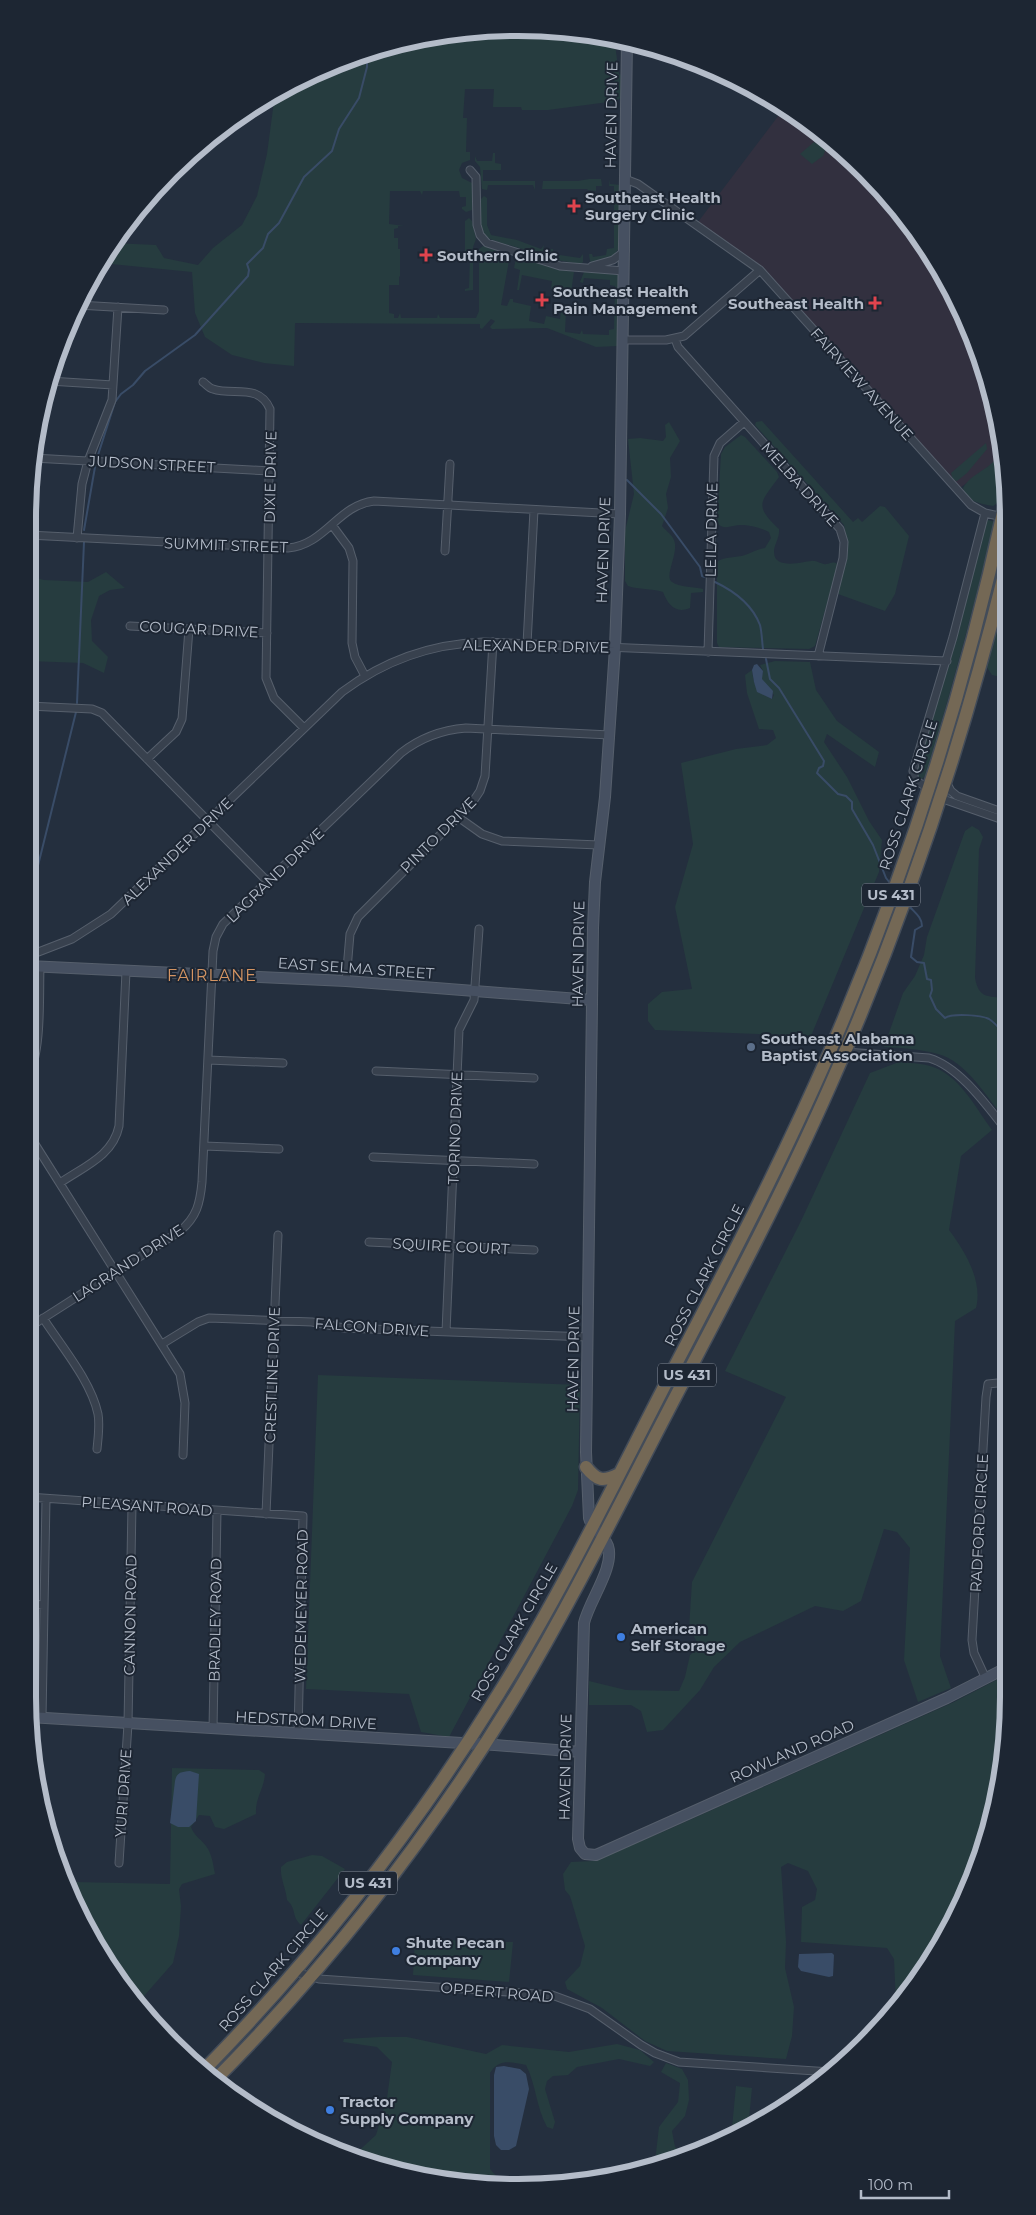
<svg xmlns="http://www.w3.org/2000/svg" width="1036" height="2215" viewBox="0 0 1036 2215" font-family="Montserrat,sans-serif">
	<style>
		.medical { fill: #32303f }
		.green { fill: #263c3f }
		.water { fill: #394c67 }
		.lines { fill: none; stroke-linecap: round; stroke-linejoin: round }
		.stream { stroke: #394c67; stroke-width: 2 }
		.street-casing { stroke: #565f6c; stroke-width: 9 }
		.secondary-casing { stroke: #565f6c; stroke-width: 12 }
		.primary-casing { stroke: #414a57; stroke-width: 14 }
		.highway-casing { stroke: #434c59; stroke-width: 15 }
		.street { stroke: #38414e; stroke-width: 7 }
		.secondary { stroke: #465061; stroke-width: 10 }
		.primary { stroke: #56606e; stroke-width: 11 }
		.highway { stroke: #746855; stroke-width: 12 }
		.health-dot { fill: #e0444e; stroke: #1d2633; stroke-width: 2 }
		.service-dot { fill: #5c6f8a; stroke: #1d2633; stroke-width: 2 }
		.shop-dot { fill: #3f7fe0; stroke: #1d2633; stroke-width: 2 }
		.labels { text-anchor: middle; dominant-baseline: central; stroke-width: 4; stroke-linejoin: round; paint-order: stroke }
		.shield { fill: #1d2633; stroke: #878f9c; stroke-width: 1 }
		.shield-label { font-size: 14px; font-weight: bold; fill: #b4bcc9 }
		.street-label { font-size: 15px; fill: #b4bcc9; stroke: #1d2633 }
		.poi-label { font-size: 15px; font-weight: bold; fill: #b4bcc9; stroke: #1d2633; text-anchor: start }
		.neighbourhood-label { font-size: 16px; letter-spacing: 1px; fill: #d59563; stroke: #1d2633 }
		.rim { fill: none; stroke: #b4bcc9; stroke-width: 6 }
	</style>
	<rect width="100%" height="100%" fill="#242f3e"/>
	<path class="medical" d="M 782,111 L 831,143 L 907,219 L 971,330 L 1002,445 L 998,457 L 993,463 L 960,488 L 770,275 L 698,222 Z"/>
	<path class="green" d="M 474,32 L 582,34 L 614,37 L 619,74 L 622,75 L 622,97 L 616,101 L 548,110 L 522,110 L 521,107 L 493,107 L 494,89 L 465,89 L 463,118 L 467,118 L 466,152 L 470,152 L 470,160 L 462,163 L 459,170 L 462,178 L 472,183 L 472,210 L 466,212 L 462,209 L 462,207 L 466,206 L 466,197 L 460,197 L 459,191 L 423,191 L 422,195 L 420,191 L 390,191 L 389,224 L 404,226 L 398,226 L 398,228 L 394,229 L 394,238 L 398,238 L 398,249 L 400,249 L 400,276 L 399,277 L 399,285 L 389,285 L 389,313 L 394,314 L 394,318 L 398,318 L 400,313 L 401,318 L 437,318 L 438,314 L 440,318 L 476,318 L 479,311 L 479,249 L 483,246 L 510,255 L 501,305 L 507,306 L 510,299 L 513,299 L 513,302 L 531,306 L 529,321 L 544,324 L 546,316 L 560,319 L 561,311 L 566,312 L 565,332 L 580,334 L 582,330 L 583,334 L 609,335 L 609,330 L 614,329 L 615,286 L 610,285 L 610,280 L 584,278 L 583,283 L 580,282 L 584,272 L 617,273 L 619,276 L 617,346 L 596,347 L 547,328 L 492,329 L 490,327 L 495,321 L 491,319 L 482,329 L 480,328 L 480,324 L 295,323 L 294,366 L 264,363 L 232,355 L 205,337 L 195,313 L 192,272 L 101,263 L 112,243 L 156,245 L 164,258 L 198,265 L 213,248 L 242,225 L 257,196 L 267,154 L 275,94 L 331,65 L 423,37 Z
		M 780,107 L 816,129 L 831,143 L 781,110 Z
		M 814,142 L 823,147 L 825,151 L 823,156 L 812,164 L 800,154 Z
		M 493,153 L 495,153 L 495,163 L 501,164 L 501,170 L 483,170 L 483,181 L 535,181 L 535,190 L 533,185 L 488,185 L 487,190 L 482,189 L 480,167 L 475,161 L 475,156 L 477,161 L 492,161 Z
		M 589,179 L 601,179 L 602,186 L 596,186 L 596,191 L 588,190 L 587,189 L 542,189 L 543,181 L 578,181 Z
		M 610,179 L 610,184 L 621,185 L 620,247 L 612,257 L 592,263 L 590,261 L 589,254 L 592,254 L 593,257 L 606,255 L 607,249 L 614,248 L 614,186 L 609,186 Z
		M 484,196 L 487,198 L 487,225 L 491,235 L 517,240 L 541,249 L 544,245 L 542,255 C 534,255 525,249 516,247 C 480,237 480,240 480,200 Z
		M 469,218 L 472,221 L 476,239 L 473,247 L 473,290 L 465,291 L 465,289 L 469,288 L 470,257 L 465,257 L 465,221 Z
		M 551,249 L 553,249 L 553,254 L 580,258 L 583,254 L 583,262 L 581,264 L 550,259 Z
		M 519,256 L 546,266 L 574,272 L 571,292 L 569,292 L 568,299 L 564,298 L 565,291 L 551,289 L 552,281 L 522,275 L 519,290 L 517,290 L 520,270 L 514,268 L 516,258 Z
		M 762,421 L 853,522 L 858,518 L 862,522 L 880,506 L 885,507 L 909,536 L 895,594 L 885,611 L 838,594 L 848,547 L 844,525 L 755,425 L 756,422 Z
		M 669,422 L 680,441 L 670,458 L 671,477 L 666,494 L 668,508 L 662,526 C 665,530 671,534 673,538 C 681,551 663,576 672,582 C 679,587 695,587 703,589 L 703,592 L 691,593 L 690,608 C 676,614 668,605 663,592 C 651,588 639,590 628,586 L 625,581 L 625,531 L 634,494 L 628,439 L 640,438 L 663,441 L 666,437 L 665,425 Z
		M 741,435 L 745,437 L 777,472 L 779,477 C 761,502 753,505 779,529 C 780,538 774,544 774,552 C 774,570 802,562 811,561 C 817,560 821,565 827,564 C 832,563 832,561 838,564 L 815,646 L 809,649 L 719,647 L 717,643 L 717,562 C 725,556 736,558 745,555 C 753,552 757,549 765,548 L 771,538 L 769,532 C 762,528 749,525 741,525 C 732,525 724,531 717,523 L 721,454 L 725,447 Z
		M 986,443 L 987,449 L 967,473 L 957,481 L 953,480 L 951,473 Z
		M 1002,445 C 1005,458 1007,500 993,506 C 982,504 966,502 963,488 C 974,469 997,470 1002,445 Z
		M 988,520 L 995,522 C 974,607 951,691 926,775 L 922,779 L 918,777 L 916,771 L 985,522 Z
		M 106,572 L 125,588 L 110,590 L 99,596 L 91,620 L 92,641 L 108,657 L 104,673 L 83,663 L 28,661 L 28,576 L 44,580 L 88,582 Z
		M 1005,628 L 1005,678 L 992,675 L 986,666 L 995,635 L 999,629 Z
		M 775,661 L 810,662 L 816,690 L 837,721 L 879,752 L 875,767 L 827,734 L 824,742 L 847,777 L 869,821 L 882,840 L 879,872 L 811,1036 L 655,1030 L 648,1021 L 648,1004 L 662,992 L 692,989 L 675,907 L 693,844 L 681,763 L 736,749 L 767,745 L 776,738 L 773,730 L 759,729 L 747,693 L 745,675 L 752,670 C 754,687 757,692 772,699 L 774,695 L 761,679 L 763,671 L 760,665 Z
		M 972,826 L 979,830 L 983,837 L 979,849 L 975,978 C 979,999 988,996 1006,998 L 1007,1121 C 987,1099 968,1062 938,1054 C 920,1049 901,1048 884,1047 L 903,993 L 915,976 L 924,955 L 927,937 L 965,831 Z
		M 899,1062 C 909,1063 920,1063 930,1066 C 959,1074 975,1107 992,1130 L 961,1156 L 949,1230 C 965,1251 983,1281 976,1308 L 955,1321 L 940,1656 L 951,1688 L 918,1702 L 904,1660 L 910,1548 L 897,1532 L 884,1529 L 861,1601 L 843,1611 L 815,1606 L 740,1642 L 714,1667 L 700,1690 L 663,1730 L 647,1732 L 641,1711 L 631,1705 L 589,1705 L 589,1681 L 626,1690 L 679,1691 L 685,1677 L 690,1655 L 700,1647 L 689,1628 L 692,1582 L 786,1397 L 725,1371 L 801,1221 L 870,1073 Z
		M 318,1375 L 580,1385 L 578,1490 L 572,1506 L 449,1737 L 421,1732 L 409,1694 L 306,1689 Z
		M 1008,1674 L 1008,1697 L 999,1793 L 971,1885 L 926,1969 L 900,2004 L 896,2004 L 894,1959 L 887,1948 L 801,1942 L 802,1907 L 815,1900 L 817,1889 L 808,1871 L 788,1863 L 781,1867 L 786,1942 L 785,1968 L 794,2007 L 792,2036 L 786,2059 L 667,2051 L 645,2041 L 602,2008 L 567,1989 L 565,1982 L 580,1966 L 585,1946 L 570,1896 L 565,1890 L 563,1874 L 571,1862 L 593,1861 L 667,1830 L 954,1702 Z
		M 172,1768 L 259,1770 L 265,1774 C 264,1789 255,1798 256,1814 L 224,1829 L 215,1827 L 210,1816 L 199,1815 L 191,1827 C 194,1836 201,1839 206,1846 C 212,1854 213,1864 215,1874 L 182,1884 L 179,1889 L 181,1906 L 179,1936 L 173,1963 L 137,2004 L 129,1996 L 93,1942 L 73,1898 L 73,1882 L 170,1884 Z
		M 312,1855 L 322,1856 L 345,1869 L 301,1925 C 291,1916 297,1909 287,1900 C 286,1888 280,1879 281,1867 L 287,1862 Z
		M 415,1939 L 513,1942 L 509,1982 L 413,1975 Z
		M 380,2037 L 407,2037 L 486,2054 L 502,2045 L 569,2052 L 617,2044 L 640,2050 L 654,2062 L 650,2066 L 619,2059 L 577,2067 L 568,2075 L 553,2076 L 547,2081 L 545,2089 L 555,2122 L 553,2129 L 547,2127 C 536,2107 536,2084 526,2065 C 511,2062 499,2058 490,2073 L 490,2169 L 498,2178 L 492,2186 L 486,2186 L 422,2178 L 352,2157 L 376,2135 L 387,2098 L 392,2062 L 377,2047 L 343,2042 L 344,2039 Z
		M 666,2063 L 682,2069 L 688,2080 L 689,2100 L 685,2116 L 672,2131 L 675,2147 L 686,2155 L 658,2166 L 656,2153 L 659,2127 L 678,2102 L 680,2083 L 661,2072 Z
		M 736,2086 L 752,2088 L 748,2129 L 731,2138 Z"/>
	<path class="water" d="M 757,664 L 763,671 L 762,679 L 773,691 L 772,699 L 757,692 L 754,682 L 752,670 L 754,665 Z
		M 190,1771 L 199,1774 L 196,1821 L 189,1827 L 178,1827 L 170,1823 L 175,1781 C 177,1772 181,1772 190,1771 Z
		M 832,1953 L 834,1955 L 833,1976 L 829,1977 L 801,1971 L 798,1967 L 799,1954 Z
		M 504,2066 L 520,2069 L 526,2074 L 529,2089 L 516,2146 L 509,2150 L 501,2150 L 496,2145 L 494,2136 L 494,2075 L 496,2067 Z"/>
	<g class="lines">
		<path class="stream" d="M 98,455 L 115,402 L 121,394 L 133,385 L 145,371 L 195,335 L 248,276 L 249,270 L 247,264 L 263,248 L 268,234 L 279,223 L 304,177 L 332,151 L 339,129 L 359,98 L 367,67 L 367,54
			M 627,480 L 661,514 L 700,567 L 702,576 L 705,577
			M 84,530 L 95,467
			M 715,582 C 734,591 752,604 760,625 C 762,633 762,642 763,649
			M 766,659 L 770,679 L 779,688 L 824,761 L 823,766 L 819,768 L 817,773 L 838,794 L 846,796 L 852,802 L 852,809 L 873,845 L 886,878 L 890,883
			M 77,703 L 84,542
			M 28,906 L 76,712
			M 909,906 C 914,912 922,917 922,926 L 915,930 L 911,957 L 917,962 L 924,963 L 927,979 L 931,980 L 932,990 L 930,996 L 936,1009 L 945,1018 C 952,1013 981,1015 989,1019 C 996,1023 1001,1031 1006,1037"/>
		<defs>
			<path id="street" d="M 470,170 L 476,177 L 477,225 L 480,235 L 487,243 L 560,266 L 624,271
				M 625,179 L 638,184 L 760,270 L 971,505 L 985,513 L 1003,517
				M 592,266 L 613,260 L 625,251
				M 78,305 L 164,310
				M 675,339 L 678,347 L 840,529 L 844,542 L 843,558 L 818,656
				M 623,340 L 666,340 L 684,336 L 760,270
				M 49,381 L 113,385
				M 203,382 C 206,384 209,388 213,389 C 233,396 259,383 270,409 L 266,678 L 274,698 L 304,728
				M 33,458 L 270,471
				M 332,525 L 349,548 L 353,561 L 352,643 L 355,657 L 365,676
				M 28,535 L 288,548 C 325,545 338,505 374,501 L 620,514
				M 77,538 L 82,484 L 88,461 L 112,400 L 118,307
				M 445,551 L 450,464
				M 130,626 L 267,633
				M 527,644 L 534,510
				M 708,652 L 714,456 L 720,443 L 744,422
				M 28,706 L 92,709 L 102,713 L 268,882
				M 147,759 L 176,732 L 182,719 L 189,629
				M 946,782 L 951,791 L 957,796 L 1005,813
				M 928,788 L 915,780 L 913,771 L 953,637 L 985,513
				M 940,798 L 1006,821
				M 458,817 L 482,834 L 502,841 L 599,845
				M 28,956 L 72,939 L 111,914 L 342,692 C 385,660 430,644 483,642 L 947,661
				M 346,981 L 350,934 L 358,917 L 472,803 L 480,791 L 485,776 L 493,642
				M 832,1046 L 845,1052 L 929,1058 C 960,1067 987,1106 1007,1131
				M 208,1060 L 283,1063
				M 376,1071 L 534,1078
				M 28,1076 C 42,1052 39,995 40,967
				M 28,1133 L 180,1374 L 185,1403 L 183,1455
				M 204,1146 L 279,1149
				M 373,1157 L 534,1164
				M 60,1183 C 83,1167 113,1156 119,1126 L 126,971
				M 369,1242 L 534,1250
				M 43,1318 C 61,1346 91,1381 98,1414 C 100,1425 98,1438 97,1449
				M 28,1328 L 180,1231 C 197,1217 200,1203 202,1182 L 213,951 L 216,937 L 223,924 L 401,753 C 420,738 441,730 466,728 L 610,735
				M 446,1332 L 459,1030 L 474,1000 L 479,929
				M 162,1344 L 198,1322 L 209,1318 L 312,1322 L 344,1328 L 588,1337
				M 28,1497 L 303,1516 L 298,1734
				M 266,1514 L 278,1235
				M 28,1604 L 44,1605
				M 986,1679 L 974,1653 L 972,1640 L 986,1397 L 988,1384 L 1007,1382
				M 42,1718 L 46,1499
				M 213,1729 L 217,1511
				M 119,1863 L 128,1724 L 132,1505
				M 296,1972 L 319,1979 L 552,1995 L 590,2009 L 641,2045 L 655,2053 L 679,2062 L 831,2072"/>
			<path id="secondary" d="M 627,41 L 620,514 L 615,648 L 605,797 L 595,882 L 593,928 L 586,1452 L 589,1518 C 592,1530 604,1534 608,1546 C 615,1567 589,1601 584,1623 L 578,1839 L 580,1848 L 585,1854 L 596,1855 L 947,1698 L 1008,1667
				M 28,966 L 346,981 L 592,1000
				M 29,1717 L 495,1745 L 580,1752"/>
			<path id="primary" d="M 627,46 L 629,42"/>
			<path id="highway" d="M 586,1467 C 597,1481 603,1482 619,1474
				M 203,2071 C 315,1956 414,1831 499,1693 C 560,1595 611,1490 664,1387 C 722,1276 780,1166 830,1051 C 905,877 964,694 1004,508
				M 215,2080 C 330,1964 432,1833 517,1693 C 572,1601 619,1505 668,1411 C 724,1304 781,1197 830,1086 C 904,920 961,748 1005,571"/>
		</defs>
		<use href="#street" class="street-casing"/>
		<use href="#secondary" class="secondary-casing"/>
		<use href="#primary" class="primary-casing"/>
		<use href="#highway" class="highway-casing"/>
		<use href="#street" class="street"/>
		<use href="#secondary" class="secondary"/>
		<use href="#primary" class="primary"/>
		<use href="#highway" class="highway"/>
	</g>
	<g class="health-dot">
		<path d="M571.5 198.5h5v5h5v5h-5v5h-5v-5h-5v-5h5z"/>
		<path d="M423.5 247.5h5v5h5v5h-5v5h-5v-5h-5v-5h5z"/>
		<path d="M539.5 292.5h5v5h5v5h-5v5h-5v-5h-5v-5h5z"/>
		<path d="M872.5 295.5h5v5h5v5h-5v5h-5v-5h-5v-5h5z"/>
	</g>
	<circle class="service-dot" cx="751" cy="1047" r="5"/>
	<g class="shop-dot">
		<circle cx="621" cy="1637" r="5"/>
		<circle cx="396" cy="1951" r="5"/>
		<circle cx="330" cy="2110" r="5"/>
	</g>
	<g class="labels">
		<g class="shield">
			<rect x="862" y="883.5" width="58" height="23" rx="4"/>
			<rect x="658" y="1363.5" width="58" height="23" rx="4"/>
			<rect x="339" y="1871.5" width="58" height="23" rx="4"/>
		</g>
		<g class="shield-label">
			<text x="891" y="895">US 431</text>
			<text x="687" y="1375">US 431</text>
			<text x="368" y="1883">US 431</text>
		</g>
		<g class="street-label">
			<text transform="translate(611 115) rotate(-89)">HAVEN DRIVE</text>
			<text transform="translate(862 384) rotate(48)">FAIRVIEW AVENUE</text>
			<text transform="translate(152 464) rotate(3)">JUDSON STREET</text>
			<text transform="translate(270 477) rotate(-89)">DIXIE DRIVE</text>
			<text transform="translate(800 484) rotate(48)">MELBA DRIVE</text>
			<text transform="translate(711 530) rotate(-89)">LEILA DRIVE</text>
			<text transform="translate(226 545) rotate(2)">SUMMIT STREET</text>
			<text transform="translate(603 550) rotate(-88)">HAVEN DRIVE</text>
			<text transform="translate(199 629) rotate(3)">COUGAR DRIVE</text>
			<text transform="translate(536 646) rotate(1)">ALEXANDER DRIVE</text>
			<text transform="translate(908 795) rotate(-72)">ROSS CLARK CIRCLE</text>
			<text transform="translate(438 835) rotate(-45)">PINTO DRIVE</text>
			<text transform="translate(177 851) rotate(-44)">ALEXANDER DRIVE</text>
			<text transform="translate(275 875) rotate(-44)">LAGRAND DRIVE</text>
			<text transform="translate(578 954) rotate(-89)">HAVEN DRIVE</text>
			<text transform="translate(356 968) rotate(4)">EAST SELMA STREET</text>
			<text transform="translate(455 1128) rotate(-88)">TORINO DRIVE</text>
			<text transform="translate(451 1246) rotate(3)">SQUIRE COURT</text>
			<text transform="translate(128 1263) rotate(-33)">LAGRAND DRIVE</text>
			<text transform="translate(704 1275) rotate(-63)">ROSS CLARK CIRCLE</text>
			<text transform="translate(372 1327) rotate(4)">FALCON DRIVE</text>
			<text transform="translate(573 1359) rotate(-89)">HAVEN DRIVE</text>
			<text transform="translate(272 1375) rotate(-88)">CRESTLINE DRIVE</text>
			<text transform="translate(147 1506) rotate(4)">PLEASANT ROAD</text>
			<text transform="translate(979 1523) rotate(-87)">RADFORD CIRCLE</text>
			<text transform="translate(301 1606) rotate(-89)">WEDEMEYER ROAD</text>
			<text transform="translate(130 1615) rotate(-89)">CANNON ROAD</text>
			<text transform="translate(215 1620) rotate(-89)">BRADLEY ROAD</text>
			<text transform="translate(514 1632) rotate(-60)">ROSS CLARK CIRCLE</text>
			<text transform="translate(306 1720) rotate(3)">HEDSTROM DRIVE</text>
			<text transform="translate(792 1751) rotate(-24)">ROWLAND ROAD</text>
			<text transform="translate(565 1767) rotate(-89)">HAVEN DRIVE</text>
			<text transform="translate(123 1793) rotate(-86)">YURI DRIVE</text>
			<text transform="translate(273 1970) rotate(-49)">ROSS CLARK CIRCLE</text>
			<text transform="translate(497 1992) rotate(5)">OPPERT ROAD</text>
		</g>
		<g class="poi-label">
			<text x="585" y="197">Southeast Health<tspan x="585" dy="17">Surgery Clinic</tspan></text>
			<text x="437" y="255">Southern Clinic</text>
			<text x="553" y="291">Southeast Health<tspan x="553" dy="17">Pain Management</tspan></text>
			<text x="864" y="303" text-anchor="end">Southeast Health</text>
			<text x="761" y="1038">Southeast Alabama<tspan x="761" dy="17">Baptist Association</tspan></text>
			<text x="631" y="1628">American<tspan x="631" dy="17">Self Storage</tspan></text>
			<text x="406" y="1942">Shute Pecan<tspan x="406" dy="17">Company</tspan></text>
			<text x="340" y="2101">Tractor<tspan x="340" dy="17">Supply Company</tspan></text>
		</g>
		<g class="neighbourhood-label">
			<text x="212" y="975">FAIRLANE</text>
		</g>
	</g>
	<path d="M0 0H1036V2215H0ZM518 36H518A482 482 0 0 1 1000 518V1697A482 482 0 0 1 518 2179H518A482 482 0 0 1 36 1697V518A482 482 0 0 1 518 36Z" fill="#1d2633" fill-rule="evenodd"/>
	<path class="rim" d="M518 36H518A482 482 0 0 1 1000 518V1697A482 482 0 0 1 518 2179H518A482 482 0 0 1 36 1697V518A482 482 0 0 1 518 36Z"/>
	<path d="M861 2190v8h88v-8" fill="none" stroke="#b4bcc9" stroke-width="2.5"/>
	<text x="868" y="2190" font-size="15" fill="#b4bcc9" stroke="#1d2633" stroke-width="4" paint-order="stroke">100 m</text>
</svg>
